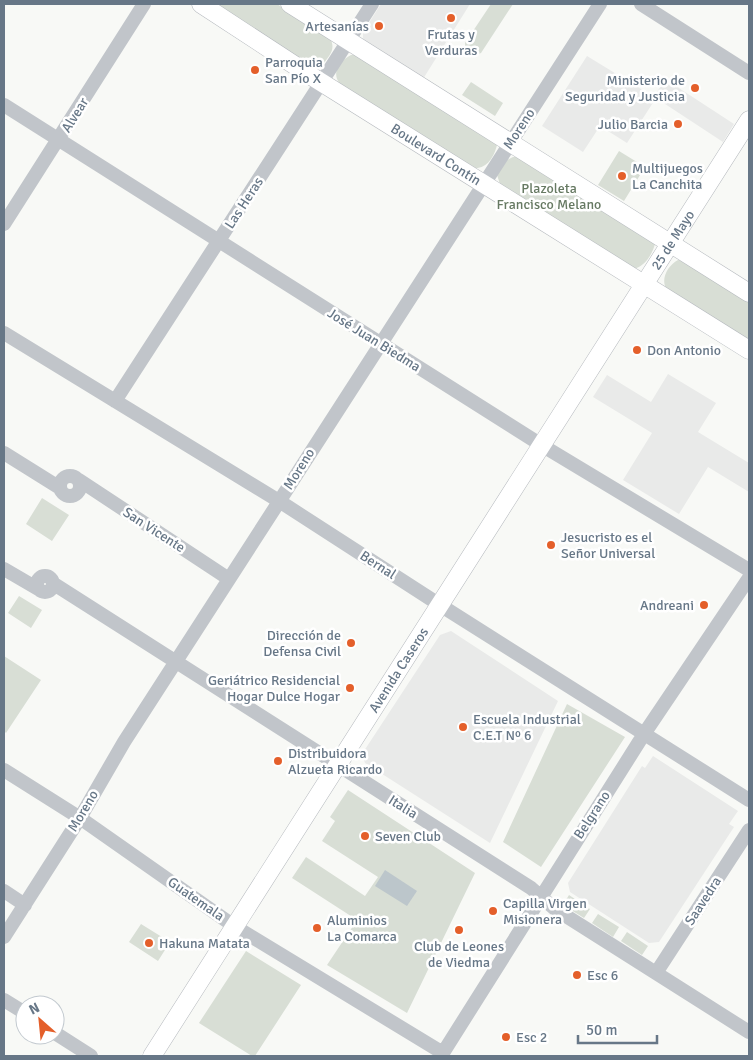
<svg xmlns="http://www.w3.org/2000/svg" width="753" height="1060" viewBox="0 0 753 1060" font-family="Signika,sans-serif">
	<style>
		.built { fill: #e9eae9 }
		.green { fill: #d8ded5 }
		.water { fill: #bcc6cb }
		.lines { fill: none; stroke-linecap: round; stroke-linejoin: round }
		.major-casing { stroke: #b5b9be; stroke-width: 19 }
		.minor { stroke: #c1c5ca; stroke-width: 14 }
		.major { stroke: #fff; stroke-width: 18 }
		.poi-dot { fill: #e45f2a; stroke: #fff; stroke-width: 2 }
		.labels { text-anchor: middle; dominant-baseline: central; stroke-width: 5; stroke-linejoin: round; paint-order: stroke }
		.poi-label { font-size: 14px; fill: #677787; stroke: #fff; text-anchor: start }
		.street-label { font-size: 14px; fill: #677787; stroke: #fff }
		.park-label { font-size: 14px; fill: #667962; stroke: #fff }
	</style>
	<rect width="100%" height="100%" fill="#f8f9f6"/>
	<path class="built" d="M 381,4 L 470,4 L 423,79 L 363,39 L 363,32 Z
		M 587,56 L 654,97 L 665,79 L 734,124 L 723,142 L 656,98 L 627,143 L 600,126 L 583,152 L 542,126 Z
		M 668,374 L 716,403 L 698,432 L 749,463 L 749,492 L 708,467 L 679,514 L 623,480 L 652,433 L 593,397 L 607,375 L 651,402 Z
		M 451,631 L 558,701 L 490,843 L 365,763 L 362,754 L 440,635 Z
		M 653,756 L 738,811 L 729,824 L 734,827 L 659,942 L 649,943 L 570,892 L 568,883 L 642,766 L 645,768 Z"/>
	<path class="green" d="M 214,4 L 277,4 L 330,38 C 336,49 330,55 323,64 L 311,67 Z
		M 491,4 L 513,4 L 481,53 L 471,57 L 466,54 L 465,43 Z
		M 351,55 L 358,55 L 494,140 L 497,145 C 494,157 487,169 474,168 L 340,84 C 331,73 339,61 351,55 Z
		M 471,82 L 503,103 L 495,116 L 462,95 Z
		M 619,151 L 645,167 L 624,201 L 598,185 Z
		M 513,157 L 520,157 L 655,244 C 652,255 644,268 632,269 L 501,187 L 497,175 L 507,160 Z
		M 678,260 L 685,261 L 749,302 L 749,342 L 667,290 C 660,280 667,266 678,260 Z
		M 42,498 L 69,515 L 52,541 L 26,524 Z
		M 19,596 L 42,610 L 31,628 L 8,613 Z
		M 4,656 L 41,680 L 6,733 L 4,731 Z
		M 567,704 L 625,737 L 541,867 L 503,842 Z
		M 348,790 L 475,873 L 407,1013 L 327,965 L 357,920 L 292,878 L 306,857 L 365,896 L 378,877 L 322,841 L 335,821 L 330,817 Z
		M 569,895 L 590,909 L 584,918 L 563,905 Z
		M 598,914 L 619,927 L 613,937 L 592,923 Z
		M 141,924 L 170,942 L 158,961 L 129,942 Z
		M 627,932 L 648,946 L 642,955 L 621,941 Z
		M 246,951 L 301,985 L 255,1056 L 252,1056 L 199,1023 Z"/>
	<path class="water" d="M 385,870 L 417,891 L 407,906 L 375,886 Z"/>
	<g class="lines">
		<defs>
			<g id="major">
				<path id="s1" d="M 201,4 L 308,74 L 749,350"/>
				<path d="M 290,4 L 749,293"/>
				<path id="s2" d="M 152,1056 L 749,120"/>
			</g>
		</defs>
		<use href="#major" class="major-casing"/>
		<path class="minor" d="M 641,4 L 749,73
			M 4,105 L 543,446 L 749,570
			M 4,224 L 144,4
			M 4,333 L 279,501 L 440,605 L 749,800
			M 115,401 L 372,4
			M 4,453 L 60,488
			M60 486a10 10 0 1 1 20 0a10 10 0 1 1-20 0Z
			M 79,480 L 229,579
			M 4,569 L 40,590
			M37 584a8 8 0 1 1 16 0a8 8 0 1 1-16 0Z
			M 54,584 L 531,888 L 555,909 L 749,1032
			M 4,770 L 80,818 L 234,926 L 443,1053
			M 4,891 L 25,905
			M 4,937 L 80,818 L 124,742 L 600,4
			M 656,973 L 749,830
			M 4,1000 L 25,1013
			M 55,1033 L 91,1056
			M 441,1056 L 644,734 L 749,578"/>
		<use href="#major" class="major"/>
	</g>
	<g class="poi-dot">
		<circle cx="451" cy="18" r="5"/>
		<circle cx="379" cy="26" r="5"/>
		<circle cx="255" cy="70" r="5"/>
		<circle cx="695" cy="88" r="5"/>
		<circle cx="678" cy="124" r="5"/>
		<circle cx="622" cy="176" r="5"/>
		<circle cx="637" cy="350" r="5"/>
		<circle cx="551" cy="545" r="5"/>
		<circle cx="704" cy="605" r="5"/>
		<circle cx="351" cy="643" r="5"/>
		<circle cx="350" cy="688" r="5"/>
		<circle cx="463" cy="727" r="5"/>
		<circle cx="278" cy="761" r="5"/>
		<circle cx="365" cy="836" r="5"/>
		<circle cx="493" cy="911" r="5"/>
		<circle cx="317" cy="928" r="5"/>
		<circle cx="459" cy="930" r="5"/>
		<circle cx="149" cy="943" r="5"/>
		<circle cx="577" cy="975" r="5"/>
		<circle cx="506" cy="1037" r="5"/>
	</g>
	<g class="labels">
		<g class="poi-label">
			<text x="369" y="26" text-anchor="end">Artesanías</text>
			<text x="451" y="34" text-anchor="middle">Frutas y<tspan x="451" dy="16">Verduras</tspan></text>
			<text x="265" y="62">Parroquia<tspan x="265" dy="16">San Pío X</tspan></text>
			<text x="685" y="80" text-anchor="end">Ministerio de<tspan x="685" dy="16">Seguridad y Justicia</tspan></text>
			<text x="668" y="124" text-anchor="end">Julio Barcia</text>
			<text x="632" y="168">Multijuegos<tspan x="632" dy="16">La Canchita</tspan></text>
			<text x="647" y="350">Don Antonio</text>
			<text x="561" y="537">Jesucristo es el<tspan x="561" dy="16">Señor Universal</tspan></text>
			<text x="694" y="605" text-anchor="end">Andreani</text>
			<text x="341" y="635" text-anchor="end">Dirección de<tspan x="341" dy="16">Defensa Civil</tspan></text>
			<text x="340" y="680" text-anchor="end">Geriátrico Residencial<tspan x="340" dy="16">Hogar Dulce Hogar</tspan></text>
			<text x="473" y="719">Escuela Industrial<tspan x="473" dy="16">C.E.T Nº 6</tspan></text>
			<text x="288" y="753">Distribuidora<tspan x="288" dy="16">Alzueta Ricardo</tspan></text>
			<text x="375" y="836">Seven Club</text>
			<text x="503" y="903">Capilla Virgen<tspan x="503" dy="16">Misionera</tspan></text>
			<text x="327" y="920">Aluminios<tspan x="327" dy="16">La Comarca</tspan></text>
			<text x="159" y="943">Hakuna Matata</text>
			<text x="459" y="946" text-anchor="middle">Club de Leones<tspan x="459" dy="16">de Viedma</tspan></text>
			<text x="587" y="975">Esc 6</text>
			<text x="516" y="1037">Esc 2</text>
		</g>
		<g class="street-label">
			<text transform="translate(75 115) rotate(-58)">Alvear</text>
			<text transform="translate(519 129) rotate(-57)">Moreno</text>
			<text stroke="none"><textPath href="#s1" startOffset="279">Boulevard Contín</textPath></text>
			<text transform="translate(244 203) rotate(-57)">Las Heras</text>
			<text stroke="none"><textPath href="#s2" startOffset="968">25 de Mayo</textPath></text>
			<text transform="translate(374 340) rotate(32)">José Juan Biedma</text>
			<text transform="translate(299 469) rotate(-58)">Moreno</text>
			<text transform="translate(154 530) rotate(33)">San Vicente</text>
			<text transform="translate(378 565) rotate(33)">Bernal</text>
			<text stroke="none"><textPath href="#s2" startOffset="458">Avenida Caseros</textPath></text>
			<text transform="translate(403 807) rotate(32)">Italia</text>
			<text transform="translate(83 811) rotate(-59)">Moreno</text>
			<text transform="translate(592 815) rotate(-57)">Belgrano</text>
			<text transform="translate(196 899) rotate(35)">Guatemala</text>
			<text transform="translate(703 901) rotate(-57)">Saavedra</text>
		</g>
		<g class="park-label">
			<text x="549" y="188">Plazoleta<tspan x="549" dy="16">Francisco Melano</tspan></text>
		</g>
	</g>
	<rect width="753" height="1060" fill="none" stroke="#677787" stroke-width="10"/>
	<g transform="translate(40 1020) rotate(333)"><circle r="24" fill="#ffffff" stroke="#c2c9cf"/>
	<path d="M0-4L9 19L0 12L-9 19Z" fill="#e45f2a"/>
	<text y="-8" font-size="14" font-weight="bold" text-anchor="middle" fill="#677787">N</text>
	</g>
	<path d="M578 1035v8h79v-8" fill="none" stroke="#677787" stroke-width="2.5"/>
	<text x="586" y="1035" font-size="15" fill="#677787" stroke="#ffffff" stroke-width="4" paint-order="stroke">50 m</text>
</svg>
